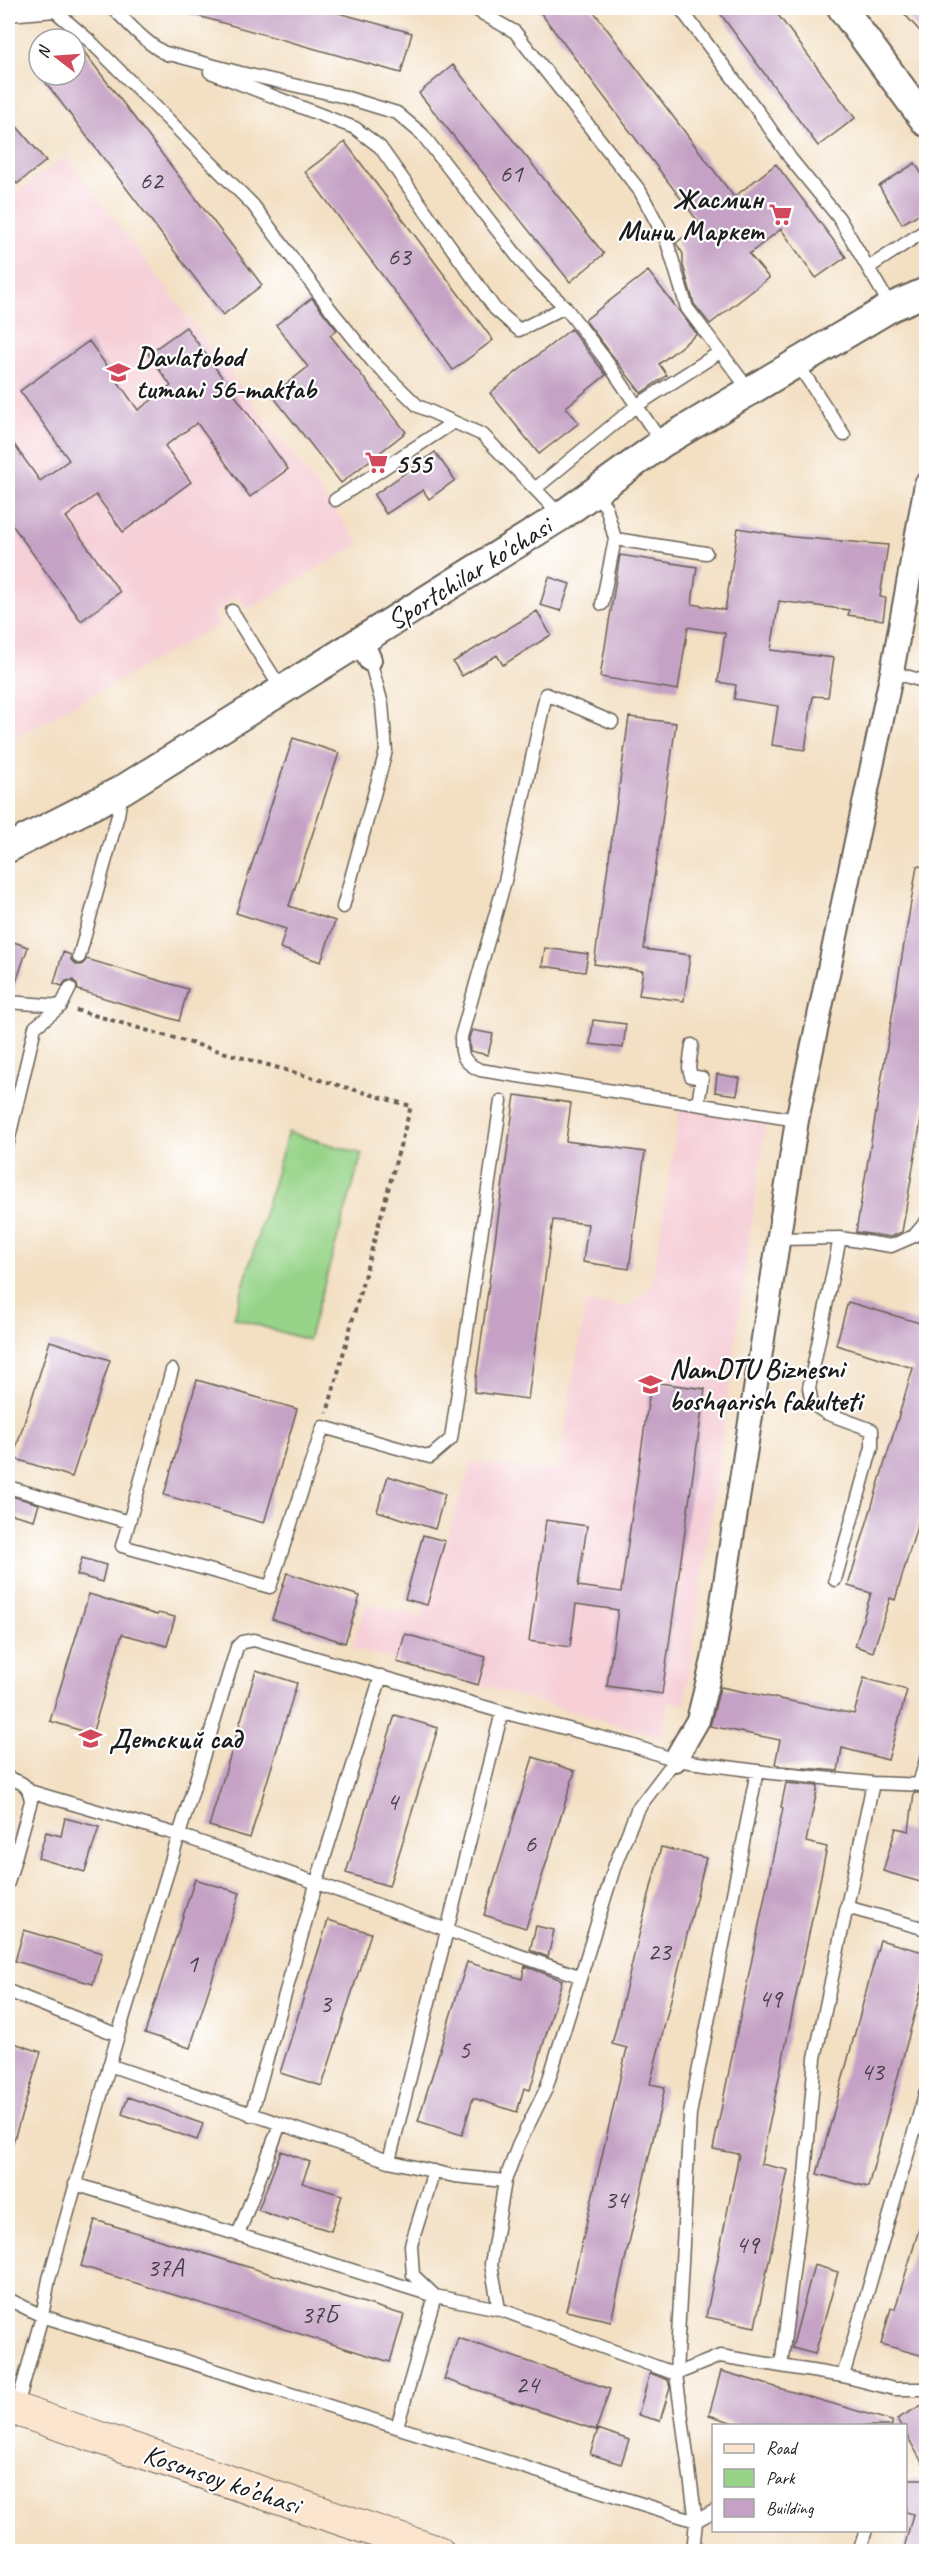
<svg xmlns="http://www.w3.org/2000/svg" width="934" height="2559" viewBox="0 0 934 2559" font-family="Caveat,sans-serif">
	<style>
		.built { fill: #f6cfd7 }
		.green { fill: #97d489; stroke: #5a7852; stroke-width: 1.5 }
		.building { fill: #c5a2c5 }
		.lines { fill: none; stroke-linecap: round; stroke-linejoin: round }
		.service-casing { stroke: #676056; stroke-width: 15 }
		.minor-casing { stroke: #676056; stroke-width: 26 }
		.tertiary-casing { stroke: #676056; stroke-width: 32 }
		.secondary-casing { stroke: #676056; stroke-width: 34 }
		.path { stroke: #676056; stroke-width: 4; stroke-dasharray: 4.5 4.5; stroke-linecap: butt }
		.service { stroke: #fff; stroke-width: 12 }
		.minor { stroke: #fff; stroke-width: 22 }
		.tertiary { stroke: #fff; stroke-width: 28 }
		.secondary { stroke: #fce5cf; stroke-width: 32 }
		.labels { text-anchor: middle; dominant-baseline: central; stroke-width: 4.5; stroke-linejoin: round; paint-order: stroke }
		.number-label { font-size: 26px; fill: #463e46 }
		.poi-label { font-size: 28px; font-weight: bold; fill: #1c1c1c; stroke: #fff; text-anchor: start }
		.street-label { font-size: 28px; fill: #1c1c1c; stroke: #fff }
	</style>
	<rect width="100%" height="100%" fill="#fff"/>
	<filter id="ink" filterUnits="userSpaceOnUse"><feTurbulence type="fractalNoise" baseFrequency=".0167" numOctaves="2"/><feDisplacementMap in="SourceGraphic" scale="12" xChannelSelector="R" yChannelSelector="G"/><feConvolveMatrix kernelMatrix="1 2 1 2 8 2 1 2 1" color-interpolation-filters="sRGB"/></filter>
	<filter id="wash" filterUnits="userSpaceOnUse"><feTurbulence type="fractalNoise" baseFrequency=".008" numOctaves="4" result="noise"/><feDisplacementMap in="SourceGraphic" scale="24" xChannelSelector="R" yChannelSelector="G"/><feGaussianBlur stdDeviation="1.35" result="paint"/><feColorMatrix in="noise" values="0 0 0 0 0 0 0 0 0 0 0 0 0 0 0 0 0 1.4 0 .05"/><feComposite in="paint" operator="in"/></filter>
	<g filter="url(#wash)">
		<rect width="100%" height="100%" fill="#f3dfc2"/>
		<path class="built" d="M 66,156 L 360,544 L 248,609 L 238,596 L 213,614 L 220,624 L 8,742 L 8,199 Z
			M 680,1107 L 766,1122 L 685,1703 L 669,1702 L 662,1737 L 352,1648 L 366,1603 L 421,1617 L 472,1462 L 558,1471 L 586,1302 L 630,1307 L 652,1285 Z"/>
		<path class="green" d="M 288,1132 L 362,1154 L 308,1340 L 234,1318 Z"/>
		<g id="blocks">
			<path class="building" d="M 188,8 L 320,8 L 412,33 L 401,73 L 187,13 Z
				M 537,8 L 591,8 L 734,197 L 776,164 L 846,257 L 816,278 L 781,229 L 749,254 L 769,278 L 710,324 L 694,304 L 683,265 L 683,254 L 676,243 L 700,224 Z
				M 716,8 L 773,8 L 855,118 L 818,146 Z
				M 899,8 L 927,8 L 927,39 Z
				M 75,40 L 262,285 L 223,315 L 40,75 L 75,75 Z
				M 453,65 L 604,254 L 570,282 L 419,93 Z
				M 8,116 L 46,161 L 17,184 L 8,172 Z
				M 345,142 L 493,340 L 453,370 L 305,172 Z
				M 915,163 L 927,182 L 927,209 L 902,224 L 879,186 Z
				M 648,271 L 697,334 L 659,364 L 667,375 L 641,393 L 585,320 Z
				M 312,298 L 337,330 L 330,335 L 406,432 L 341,483 L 272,395 L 308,367 L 276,325 Z
				M 186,327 L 288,469 L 250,497 L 197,423 L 165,446 L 191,482 L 123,532 L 96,495 L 66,517 L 120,592 L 81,621 L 8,519 L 8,436 L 40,481 L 69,460 L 20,391 L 89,341 L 138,410 L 171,386 L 148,354 Z
				M 571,329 L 606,375 L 566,407 L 579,423 L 539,454 L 490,393 Z
				M 435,452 L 455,480 L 429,499 L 423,490 L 386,514 L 374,495 Z
				M 738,528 L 793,537 L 888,545 L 880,597 L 886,598 L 883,620 L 848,615 L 849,610 L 779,601 L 771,650 L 834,658 L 828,697 L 813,696 L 805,750 L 772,745 L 778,706 L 734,699 L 736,685 L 718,682 L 725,633 L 688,627 L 678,690 L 600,677 L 620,555 L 697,567 L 692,604 L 725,610 Z
				M 549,577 L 570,584 L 561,611 L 540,605 Z
				M 537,611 L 551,635 L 503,665 L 497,655 L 462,676 L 453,662 Z
				M 629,717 L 676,723 L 644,949 L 690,955 L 684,1001 L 639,995 L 643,971 L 594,964 Z
				M 293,738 L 339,753 L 289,906 L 335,921 L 321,962 L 280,948 L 286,929 L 236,913 Z
				M 917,866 L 927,867 L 927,1085 L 902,1232 L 890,1237 L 856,1232 Z
				M 8,940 L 28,947 L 12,994 L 8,994 Z
				M 545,948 L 588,954 L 585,972 L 542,966 Z
				M 63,952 L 71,955 L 71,960 L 76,965 L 82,965 L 87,959 L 188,989 L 179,1021 L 78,990 L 77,984 L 73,980 L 66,981 L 62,986 L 54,983 Z
				M 593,1020 L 626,1024 L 623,1048 L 590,1044 Z
				M 472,1030 L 493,1034 L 488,1055 L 470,1051 L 469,1038 Z
				M 717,1074 L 740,1078 L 737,1095 L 715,1092 Z
				M 515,1095 L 571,1103 L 566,1141 L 645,1152 L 629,1269 L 583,1262 L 588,1224 L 553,1220 L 528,1399 L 474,1392 Z
				M 848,1302 L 927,1325 L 927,1493 L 895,1600 L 890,1598 L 873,1652 L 855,1646 L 871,1593 L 848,1586 L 913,1368 L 836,1345 Z
				M 50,1341 L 110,1360 L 72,1477 L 13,1458 Z
				M 197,1380 L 297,1409 L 264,1523 L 164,1495 Z
				M 651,1382 L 705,1389 L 662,1694 L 607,1686 L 618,1610 L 576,1604 L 570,1647 L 529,1641 L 546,1520 L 587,1526 L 578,1586 L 621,1592 Z
				M 388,1476 L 445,1494 L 435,1529 L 377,1511 Z
				M 8,1495 L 39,1504 L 34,1520 L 8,1513 Z
				M 423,1535 L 445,1541 L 427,1605 L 405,1599 Z
				M 82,1558 L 106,1565 L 102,1582 L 77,1575 Z
				M 287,1573 L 360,1596 L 345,1643 L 272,1619 Z
				M 89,1594 L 157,1615 L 158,1613 L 175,1617 L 167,1646 L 122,1634 L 92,1734 L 50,1721 Z
				M 405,1634 L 486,1657 L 478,1685 L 397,1662 Z
				M 256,1670 L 297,1683 L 250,1838 L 209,1826 Z
				M 864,1678 L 907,1690 L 888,1760 L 842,1748 L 838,1771 L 781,1766 L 775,1764 L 780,1740 L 710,1726 L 720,1687 L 854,1714 Z
				M 395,1715 L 438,1728 L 389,1886 L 346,1873 Z
				M 533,1757 L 575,1771 L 526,1928 L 484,1915 Z
				M 786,1783 L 818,1786 L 806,1842 L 827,1847 L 761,2164 L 788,2170 L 755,2327 L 706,2317 L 739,2154 L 713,2149 L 783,1808 L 781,1807 Z
				M 914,1793 L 927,1793 L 927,1884 L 883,1871 L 896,1828 L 909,1831 Z
				M 65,1818 L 99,1827 L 85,1872 L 38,1858 L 46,1832 L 61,1836 Z
				M 661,1847 L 706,1858 L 650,2084 L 665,2087 L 611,2321 L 566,2311 L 627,2048 L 612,2044 Z
				M 195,1879 L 240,1893 L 190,2048 L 145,2033 Z
				M 328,1920 L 371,1933 L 322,2086 L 280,2073 Z
				M 536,1926 L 554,1930 L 548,1957 L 530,1950 Z
				M 24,1930 L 102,1953 L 93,1984 L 15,1961 Z
				M 880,1940 L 927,1953 L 927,1968 L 868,2187 L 817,2174 Z
				M 467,1962 L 522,1979 L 525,1966 L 562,1980 L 530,2090 L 524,2088 L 517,2112 L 473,2098 L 462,2135 L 418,2121 Z
				M 8,2041 L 41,2052 L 12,2146 L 8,2146 Z
				M 128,2097 L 203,2124 L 197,2140 L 122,2114 Z
				M 281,2151 L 310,2162 L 302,2183 L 342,2195 L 331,2231 L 289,2218 L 288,2221 L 258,2210 Z
				M 922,2219 L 927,2220 L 927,2357 L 881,2344 L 891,2308 L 895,2309 Z
				M 95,2220 L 404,2315 L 390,2362 L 81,2266 Z
				M 814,2265 L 838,2272 L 815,2354 L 792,2348 Z
				M 458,2338 L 610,2389 L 596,2430 L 444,2379 Z
				M 721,2371 L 892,2421 L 892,2426 L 743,2426 L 709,2415 Z
				M 650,2373 L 668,2380 L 670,2388 L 660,2421 L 638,2415 Z
				M 927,2402 L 927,2471 L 906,2434 L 906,2426 L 901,2426 L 897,2419 Z
				M 598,2429 L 629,2440 L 621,2464 L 590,2454 Z
				M 906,2479 L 927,2479 L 927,2552 L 903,2552 L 913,2514 L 906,2512 Z"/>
		</g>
	</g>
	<g filter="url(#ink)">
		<use href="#blocks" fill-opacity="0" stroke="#676056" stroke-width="1.5"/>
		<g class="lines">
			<defs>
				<path id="service" d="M 113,8 C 129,24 148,46 169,55
					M 473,8 L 515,32 L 640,191 L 667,242 L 687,308 L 750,391
					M 680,8 L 760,114 L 790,158 L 839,218 L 891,307
					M 8,15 L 55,11 L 91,42 L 253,205 L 331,310 L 373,362 L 418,406 L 483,435 L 561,516
					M 162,52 L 241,73 L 341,96 L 397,113 L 422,134 L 532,275 L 565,307 L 605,359 L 662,443
					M 210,72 L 355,128 L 380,147 L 495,309 L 519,330 L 565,307
					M 868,268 L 926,230
					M 797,363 L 844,435
					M 536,488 L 636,406 L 720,352
					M 595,493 L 606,507 L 615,539 L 706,553
					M 335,500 L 454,422
					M 602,604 L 615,539
					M 232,611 L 282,690
					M 892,672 L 926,682
					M 612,722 L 546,694 L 505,881 L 461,1037 C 461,1055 462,1062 480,1070 L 797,1120
					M 343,907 L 386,751 L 382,704 L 370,660
					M 79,957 L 118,815 L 122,791
					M 8,1002 L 61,1006
					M 692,1045 L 689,1068 L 691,1076 L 702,1078 L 698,1104
					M 8,1142 L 35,1027 L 61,1006 L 70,988
					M 778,1239 L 840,1238 L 891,1246 L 914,1236 L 926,1222
					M 8,1487 L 129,1522 L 172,1370
					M 129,1522 L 122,1546 L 270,1587 L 323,1427 L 430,1457 L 451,1439 L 501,1101
					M 835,1580 L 872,1447 L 872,1430 L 826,1413 L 812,1404 L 809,1388 L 840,1238
					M 8,1778 C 22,1782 29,1785 31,1801 L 8,1883
					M 919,1784 L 926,1760
					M 29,1791 L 179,1835 L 118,2035
					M 846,1907 L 926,1929
					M 579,1976 C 445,1931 313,1880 179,1835 L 237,1647 L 242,1642 L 254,1640 L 502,1712 L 631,1745 L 675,1760 L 772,1773 L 873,1783 L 926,1785
					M 8,1991 L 118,2035 L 49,2279 L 42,2316 L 8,2299
					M 109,2065 L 389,2161 L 454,2176 L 505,2181 L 491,2264 L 499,2309 L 676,2374 L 720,2356 L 781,2366 L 804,2186 L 815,2058 L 873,1783
					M 251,2115 L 317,1881 L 381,1676
					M 389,2161 L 502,1712
					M 505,2181 L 518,2146 L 546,2089 L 615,1865 L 637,1810 L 675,1760
					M 75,2184 L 435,2296 L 413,2275 L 411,2245 L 434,2171
					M 238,2235 L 280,2124
					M 781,2366 L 843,2376 L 926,2091
					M 843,2376 L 894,2389 L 926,2389
					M 16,2410 L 42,2316 L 696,2521 L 714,2511
					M 397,2427 L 435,2296 L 499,2309
					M 693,2552 L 696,2521 L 676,2374 L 690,2114 L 757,1771
					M 859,2552 L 866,2530"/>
				<path id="minor" d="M 362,642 L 370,660
					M 675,1760 L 698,1720 L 713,1660 L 797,1120 L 892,672 L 926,484"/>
				<path id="tertiary" d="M 842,8 L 926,122
					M 8,848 L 122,790 L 561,516 L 662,443 L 891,307 L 926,292"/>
				<path id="secondary" d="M 8,2407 L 438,2552"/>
			</defs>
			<use href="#service" class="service-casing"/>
			<use href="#minor" class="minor-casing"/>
			<use href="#tertiary" class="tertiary-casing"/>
			<use href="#secondary" class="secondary-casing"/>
			<path class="path" d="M 76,1010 L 411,1106 L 327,1413"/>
			<use href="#service" class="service"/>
			<use href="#minor" class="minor"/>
			<use href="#tertiary" class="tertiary"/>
			<use href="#secondary" class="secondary"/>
		</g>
	</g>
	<defs>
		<symbol id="supermarket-bare" viewBox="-9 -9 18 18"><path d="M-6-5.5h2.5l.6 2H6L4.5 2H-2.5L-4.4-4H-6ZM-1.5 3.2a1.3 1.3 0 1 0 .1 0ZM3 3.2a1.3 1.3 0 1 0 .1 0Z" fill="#d1495b" stroke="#fff" stroke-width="2.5" paint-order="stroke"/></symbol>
		<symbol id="school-bare" viewBox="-9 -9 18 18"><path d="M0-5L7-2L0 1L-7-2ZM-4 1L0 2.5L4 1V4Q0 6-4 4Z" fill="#d1495b" stroke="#fff" stroke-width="2.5" paint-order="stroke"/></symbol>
		<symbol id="university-bare" viewBox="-9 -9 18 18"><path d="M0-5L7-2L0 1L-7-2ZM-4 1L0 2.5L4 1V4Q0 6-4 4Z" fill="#d1495b" stroke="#fff" stroke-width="2.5" paint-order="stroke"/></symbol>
	</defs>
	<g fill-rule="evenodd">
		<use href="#supermarket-bare" x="764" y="198" width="33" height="33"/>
		<use href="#school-bare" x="102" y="356" width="33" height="33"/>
		<use href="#supermarket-bare" x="360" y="446" width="33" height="33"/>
		<use href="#university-bare" x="634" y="1368" width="33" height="33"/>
		<use href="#school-bare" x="74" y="1722" width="33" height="33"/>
	</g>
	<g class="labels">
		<g class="number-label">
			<text x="511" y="173">61</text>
			<text x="151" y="180">62</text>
			<text x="399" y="256">63</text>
			<text x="392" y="1801">4</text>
			<text x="530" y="1843">6</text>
			<text x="659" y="1951">23</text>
			<text x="192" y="1963">1</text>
			<text x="770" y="1998">49</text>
			<text x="325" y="2003">3</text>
			<text x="464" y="2049">5</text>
			<text x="872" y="2071">43</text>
			<text x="616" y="2199">34</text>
			<text x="747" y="2244">49</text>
			<text x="165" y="2267">37A</text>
			<text x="319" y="2314">37Б</text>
			<text x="527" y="2384">24</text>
		</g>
		<g class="poi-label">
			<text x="763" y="198" text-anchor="end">Жасмин<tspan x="763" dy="32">Мини Маркет</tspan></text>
			<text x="136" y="356">Davlatobod<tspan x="136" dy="32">tumani 56-maktab</tspan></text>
			<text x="395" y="463">555</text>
			<text x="669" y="1368">NamDTU Biznesni<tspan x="669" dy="32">boshqarish fakulteti</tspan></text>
			<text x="109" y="1738">Детский сад</text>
		</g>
		<g class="street-label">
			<text transform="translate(469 573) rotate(-32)">Sportchilar ko'chasi</text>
			<text transform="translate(222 2479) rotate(19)">Kosonsoy ko’chasi</text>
		</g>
	</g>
	<rect width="934" height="2559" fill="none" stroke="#fff" stroke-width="30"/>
	<rect x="712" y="2424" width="195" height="108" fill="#ffffff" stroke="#a4a4a4" stroke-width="1.5"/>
	<rect x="724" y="2444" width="30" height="9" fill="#fce5cf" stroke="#a4a4a4" stroke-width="1.5"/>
	<text x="766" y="2454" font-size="18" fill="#1c1c1c">Road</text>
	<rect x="724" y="2469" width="30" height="18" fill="#97d489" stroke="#a4a4a4" stroke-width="1.5"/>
	<text x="766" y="2484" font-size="18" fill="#1c1c1c">Park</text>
	<rect x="724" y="2499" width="30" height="18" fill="#c5a2c5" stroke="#a4a4a4" stroke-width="1.5"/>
	<text x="766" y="2514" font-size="18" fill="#1c1c1c">Building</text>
	<g transform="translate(57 57) rotate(287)"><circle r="28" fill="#ffffff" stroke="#a4a4a4" stroke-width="1.5"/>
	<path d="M0-4.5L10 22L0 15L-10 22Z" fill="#d1495b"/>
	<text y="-9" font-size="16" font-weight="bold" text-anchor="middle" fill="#1c1c1c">N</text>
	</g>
</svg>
